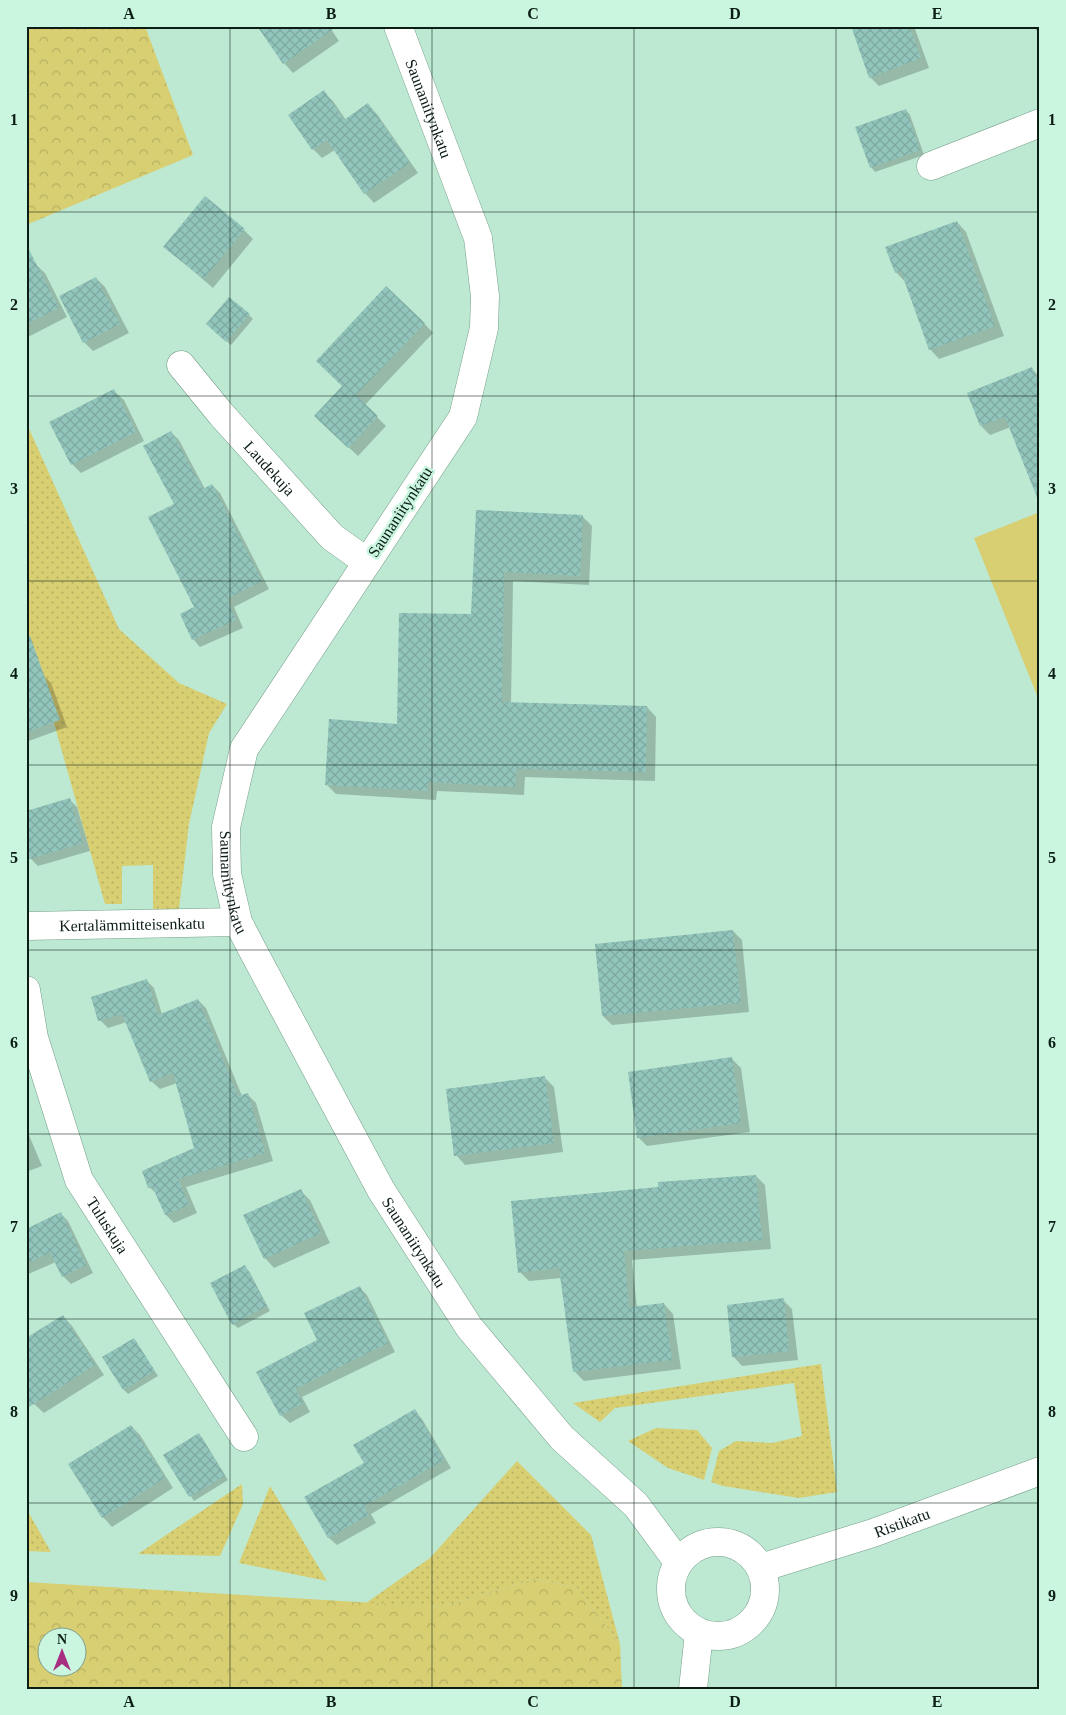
<svg xmlns="http://www.w3.org/2000/svg" width="1066" height="1715" viewBox="0 0 1066 1715" font-family="'Times New Roman',serif">
	<style>
		.grass { fill: url(#grass-dots) }
		.forest { fill: url(#forest-crowns); fill-rule: evenodd }
		.park { fill: #d8ce72 }
		.shadow { fill: #0003 }
		.building { fill: url(#building-cross-hatch) }
		.lines { fill: none; stroke-linecap: round; stroke-linejoin: round }
		.street-casing { stroke: #749e89; stroke-width: 29 }
		.street { stroke: #fff; stroke-width: 28 }
		.grid { fill: none; stroke: #0c1d15; stroke-width: 1; stroke-opacity: 0.55 }
		.labels { text-anchor: middle; dominant-baseline: central; stroke-width: 5; stroke-linejoin: round; paint-order: stroke }
		.street-label { font-size: 16px; fill: #0c1d15; stroke: #caf6e0 }
		.neatline { fill: none; stroke: #0c1d15; stroke-width: 2 }
		.grid-label { font-size: 16px; text-anchor: middle; font-weight: bold; fill: #0c1d15 }
	</style>
	<defs>
		<pattern id="grass-dots" width="8" height="8" patternUnits="userSpaceOnUse" patternTransform="scale(1.25)"><rect width="8" height="8" fill="#d8ce72"/><path d="M2 2h.1M6 6h.1" fill="none" stroke="#b8b062" stroke-width="1.8" stroke-linecap="round"/></pattern>
		<pattern id="forest-crowns" width="20" height="18" patternUnits="userSpaceOnUse" patternTransform="scale(1.25)"><rect width="20" height="18" fill="#d8ce72"/><path d="M2 6a3 3 0 1 1 6 0M12 15a3 3 0 1 1 6 0" fill="none" stroke="#b8b062"/></pattern>
		<pattern id="building-cross-hatch" width="8" height="8" patternUnits="userSpaceOnUse" patternTransform="scale(1.25)"><rect width="8" height="8" fill="#92c5bc"/><path d="M0 0l8 8M0 8l8-8" fill="none" stroke="#7da9a1"/></pattern>
	</defs>
	<rect width="100%" height="100%" fill="#bde9d3"/>
	<path class="grass" d="M 26,422 L 119,629 L 179,683 L 227,704 L 209,733 L 189,824 L 179,909 L 153,910 L 153,865 L 122,866 L 122,904 L 105,904 L 26,624 Z
		M 821,1364 L 837,1492 L 799,1498 L 723,1486 L 711,1482 L 719,1451 L 736,1441 L 772,1443 L 802,1436 L 794,1383 L 615,1408 L 600,1422 L 573,1403 Z
		M 656,1428 L 697,1430 L 712,1448 L 704,1480 L 668,1468 L 628,1441 Z
		M 517,1461 L 591,1535 L 620,1644 L 576,1587 L 535,1579 L 443,1607 L 366,1603 L 430,1558 Z
		M 242,1484 L 243,1504 L 220,1556 L 138,1554 Z
		M 270,1486 L 327,1581 L 239,1563 Z
		M 26,1508 L 51,1552 L 26,1551 Z"/>
	<path class="forest" d="M 26,26 L 145,26 L 193,155 L 26,225 Z
		M 535,1579 L 576,1587 L 620,1644 L 622,1689 L 26,1689 L 26,1582 L 443,1607 ZM 48,1638 L 78,1638 L 78,1668 L 48,1668 Z"/>
	<path class="park" d="M 1040,512 L 1040,703 L 974,538 Z"/>
	<path class="shadow" d="M 329,26 L 339,41 L 293,73 L 284,63 Z
		M 852,26 L 914,26 L 929,68 L 879,86 L 870,77 Z
		M 1032,26 L 1040,26 L 1040,34 Z
		M 323,92 L 333,101 L 346,120 L 368,105 L 377,114 L 418,173 L 374,203 L 365,193 L 335,150 L 322,158 L 313,149 Z
		M 906,110 L 910,115 L 924,155 L 875,172 L 871,167 Z
		M 957,222 L 966,232 L 1004,336 L 939,359 L 930,349 L 905,282 L 896,272 Z
		M 244,230 L 253,239 L 213,288 L 165,247 Z
		M 35,264 L 45,273 L 67,317 L 26,338 L 26,269 Z
		M 96,278 L 105,287 L 129,333 L 93,351 L 84,342 Z
		M 249,315 L 253,319 L 231,345 L 212,328 Z
		M 424,323 L 433,333 L 365,405 L 386,426 L 358,456 L 325,425 L 344,386 Z
		M 1032,369 L 1040,377 L 1040,487 L 1011,427 L 990,435 L 981,426 Z
		M 114,391 L 124,400 L 144,441 L 81,473 L 72,464 Z
		M 171,432 L 179,440 L 205,489 L 212,485 L 220,493 L 269,589 L 234,607 L 243,628 L 200,647 L 193,639 L 196,608 L 176,504 Z
		M 477,511 L 583,517 L 592,526 L 589,585 L 513,581 L 511,704 L 647,707 L 656,717 L 655,781 L 525,777 L 524,795 L 437,791 L 436,800 L 336,794 L 326,784 L 399,725 L 472,615 Z
		M 43,675 L 51,683 L 67,727 L 26,742 L 26,682 Z
		M 70,800 L 77,807 L 90,851 L 38,866 L 30,858 Z
		M 733,931 L 742,940 L 749,1012 L 612,1025 L 603,1016 L 596,945 Z
		M 146,980 L 154,988 L 162,1014 L 198,1000 L 206,1008 L 242,1096 L 248,1095 L 256,1103 L 273,1161 L 186,1187 L 197,1213 L 174,1223 L 166,1215 L 158,1195 L 149,1187 L 196,1149 L 177,1083 L 160,1089 L 151,1081 L 127,1022 L 108,1028 L 100,1020 Z
		M 732,1059 L 741,1068 L 750,1132 L 647,1146 L 638,1137 Z
		M 545,1078 L 554,1087 L 563,1152 L 465,1165 L 456,1155 Z
		M 26,1128 L 42,1166 L 26,1172 Z
		M 756,1176 L 765,1185 L 771,1249 L 632,1260 L 637,1308 L 664,1304 L 673,1314 L 681,1369 L 584,1381 L 575,1372 L 562,1278 L 529,1281 L 520,1272 L 660,1188 Z
		M 301,1191 L 310,1200 L 330,1243 L 274,1268 L 265,1258 Z
		M 60,1213 L 68,1221 L 93,1273 L 71,1284 L 63,1276 L 56,1262 L 26,1275 L 26,1230 Z
		M 245,1267 L 249,1271 L 270,1311 L 238,1328 L 233,1324 Z
		M 359,1287 L 367,1295 L 395,1352 L 302,1397 L 310,1412 L 290,1423 L 281,1415 L 258,1373 L 318,1340 Z
		M 783,1300 L 792,1309 L 798,1360 L 742,1366 L 733,1356 Z
		M 63,1316 L 72,1326 L 104,1375 L 44,1413 L 34,1404 Z
		M 134,1339 L 158,1376 L 128,1394 L 124,1390 L 104,1357 Z
		M 415,1411 L 422,1419 L 451,1468 L 371,1514 L 376,1523 L 337,1545 L 329,1538 L 306,1497 L 365,1464 Z
		M 131,1426 L 140,1435 L 173,1488 L 112,1527 L 103,1517 L 69,1465 Z
		M 198,1435 L 203,1439 L 228,1480 L 194,1501 L 164,1456 Z"/>
	<path class="building" d="M 257,26 L 338,26 L 283,64 Z
		M 851,26 L 909,26 L 921,58 L 869,78 Z
		M 324,90 L 344,120 L 368,103 L 410,163 L 364,194 L 327,140 L 312,150 L 288,115 Z
		M 906,109 L 920,150 L 870,168 L 855,127 Z
		M 205,196 L 245,229 L 204,279 L 163,247 Z
		M 957,221 L 995,326 L 929,350 L 901,271 L 895,273 L 885,247 Z
		M 26,244 L 59,308 L 26,324 Z
		M 96,277 L 120,324 L 83,343 L 59,296 Z
		M 386,286 L 425,323 L 356,395 L 378,416 L 348,448 L 314,416 L 342,386 L 316,361 Z
		M 229,297 L 250,314 L 226,342 L 206,324 Z
		M 1032,367 L 1040,387 L 1040,499 L 1038,500 L 1005,417 L 980,426 L 967,393 Z
		M 114,389 L 136,432 L 71,465 L 49,422 Z
		M 171,431 L 203,489 L 212,484 L 262,581 L 227,599 L 236,620 L 192,640 L 180,614 L 194,607 L 148,517 L 174,504 L 143,446 Z
		M 476,510 L 583,515 L 580,576 L 504,572 L 502,702 L 647,706 L 646,772 L 516,769 L 515,787 L 428,782 L 427,791 L 325,785 L 329,719 L 397,724 L 399,613 L 471,614 Z
		M 30,636 L 60,720 L 26,732 L 26,637 Z
		M 70,798 L 83,843 L 26,860 L 26,811 Z
		M 733,930 L 741,1003 L 602,1016 L 595,944 Z
		M 147,979 L 158,1015 L 198,999 L 238,1096 L 248,1093 L 265,1153 L 178,1179 L 189,1205 L 165,1215 L 152,1186 L 148,1188 L 142,1171 L 194,1148 L 173,1073 L 150,1082 L 122,1014 L 98,1021 L 91,997 Z
		M 732,1057 L 741,1123 L 637,1138 L 628,1072 Z
		M 545,1076 L 554,1143 L 454,1156 L 446,1089 Z
		M 756,1175 L 762,1240 L 624,1251 L 629,1307 L 664,1303 L 672,1360 L 573,1372 L 559,1268 L 518,1273 L 511,1201 L 658,1187 L 658,1182 Z
		M 301,1189 L 321,1233 L 264,1259 L 243,1215 Z
		M 61,1212 L 86,1265 L 62,1277 L 50,1253 L 26,1264 L 26,1229 Z
		M 245,1265 L 267,1306 L 232,1325 L 210,1283 Z
		M 360,1286 L 388,1343 L 295,1389 L 303,1403 L 280,1416 L 256,1372 L 317,1340 L 304,1313 Z
		M 784,1298 L 789,1351 L 732,1357 L 727,1305 Z
		M 63,1315 L 95,1365 L 26,1409 L 26,1338 Z
		M 134,1338 L 155,1371 L 123,1390 L 102,1357 Z
		M 415,1409 L 444,1460 L 364,1506 L 369,1515 L 328,1538 L 304,1497 L 364,1463 L 353,1445 Z
		M 131,1425 L 165,1478 L 102,1518 L 68,1464 Z
		M 199,1433 L 225,1476 L 189,1497 L 163,1455 Z"/>
	<g class="lines">
		<defs>
			<g id="street">
				<path id="s1" d="M 398,26 L 478,238 L 485,296 L 484,328 L 463,417 L 244,749 L 226,827 L 227,874 L 238,922 L 252,949 L 381,1190 L 469,1327 L 562,1438 L 636,1505 L 678,1562"/>
				<path d="M 931,166 L 1040,123"/>
				<path id="s2" d="M 181,365 L 221,414 L 332,537 L 367,562"/>
				<path id="s3" d="M 26,926 L 238,922"/>
				<path id="s4" d="M 26,990 L 34,1038 L 79,1180 L 244,1437"/>
				<circle cx="718" cy="1589" r="47"/>
				<path id="s5" d="M 761,1568 L 873,1533 L 1040,1471"/>
				<path d="M 693,1689 L 699,1633"/>
			</g>
		</defs>
		<use href="#street" class="street-casing"/>
		<use href="#street" class="street"/>
	</g>
	<path class="grid" d="M 230,26 L 230,1689M 432,26 L 432,1689M 634,26 L 634,1689M 836,26 L 836,1689M 26,212 L 1040,212M 26,396 L 1040,396M 26,581 L 1040,581M 26,765 L 1040,765M 26,950 L 1040,950M 26,1134 L 1040,1134M 26,1319 L 1040,1319M 26,1503 L 1040,1503"/>
	<g class="labels">
		<g class="street-label">
			<text stroke="none"><textPath href="#s1" startOffset="88">Saunaniitynkatu</textPath></text>
			<text stroke="none"><textPath href="#s2" startOffset="136">Laudekuja</textPath></text>
			<text transform="translate(400 512) rotate(-57)">Saunaniitynkatu</text>
			<text stroke="none"><textPath href="#s1" startOffset="942">Saunaniitynkatu</textPath></text>
			<text stroke="none"><textPath href="#s3" startOffset="106">Kertalämmitteisenkatu</textPath></text>
			<text stroke="none"><textPath href="#s4" startOffset="251">Tuluskuja</textPath></text>
			<text stroke="none"><textPath href="#s1" startOffset="1348">Saunaniitynkatu</textPath></text>
			<text stroke="none"><textPath href="#s5" startOffset="148">Ristikatu</textPath></text>
		</g>
	</g>
	<rect width="1066" height="1715" fill="none" stroke="#caf6e0" stroke-width="55"/>
	<g transform="translate(62 1652)"><circle r="24" fill="#caf6e0" stroke="#7e9f8f"/>
	<path d="M0-4L9 19L0 12L-9 19Z" fill="#a82e82"/>
	<text y="-8" font-size="14" font-weight="bold" text-anchor="middle" fill="#0c1d15">N</text>
	</g>
	<rect x="28" y="28" width="1010" height="1660" class="neatline"/>
	<g class="grid-label">
		<text x="129" y="19">A</text>
		<text x="331" y="19">B</text>
		<text x="533" y="19">C</text>
		<text x="735" y="19">D</text>
		<text x="937" y="19">E</text>
		<text x="14" y="125">1</text>
		<text x="1052" y="125">1</text>
		<text x="14" y="310">2</text>
		<text x="1052" y="310">2</text>
		<text x="14" y="494">3</text>
		<text x="1052" y="494">3</text>
		<text x="14" y="679">4</text>
		<text x="1052" y="679">4</text>
		<text x="14" y="863">5</text>
		<text x="1052" y="863">5</text>
		<text x="14" y="1048">6</text>
		<text x="1052" y="1048">6</text>
		<text x="14" y="1232">7</text>
		<text x="1052" y="1232">7</text>
		<text x="14" y="1417">8</text>
		<text x="1052" y="1417">8</text>
		<text x="14" y="1601">9</text>
		<text x="1052" y="1601">9</text>
		<text x="129" y="1707">A</text>
		<text x="331" y="1707">B</text>
		<text x="533" y="1707">C</text>
		<text x="735" y="1707">D</text>
		<text x="937" y="1707">E</text>
	</g>
</svg>
